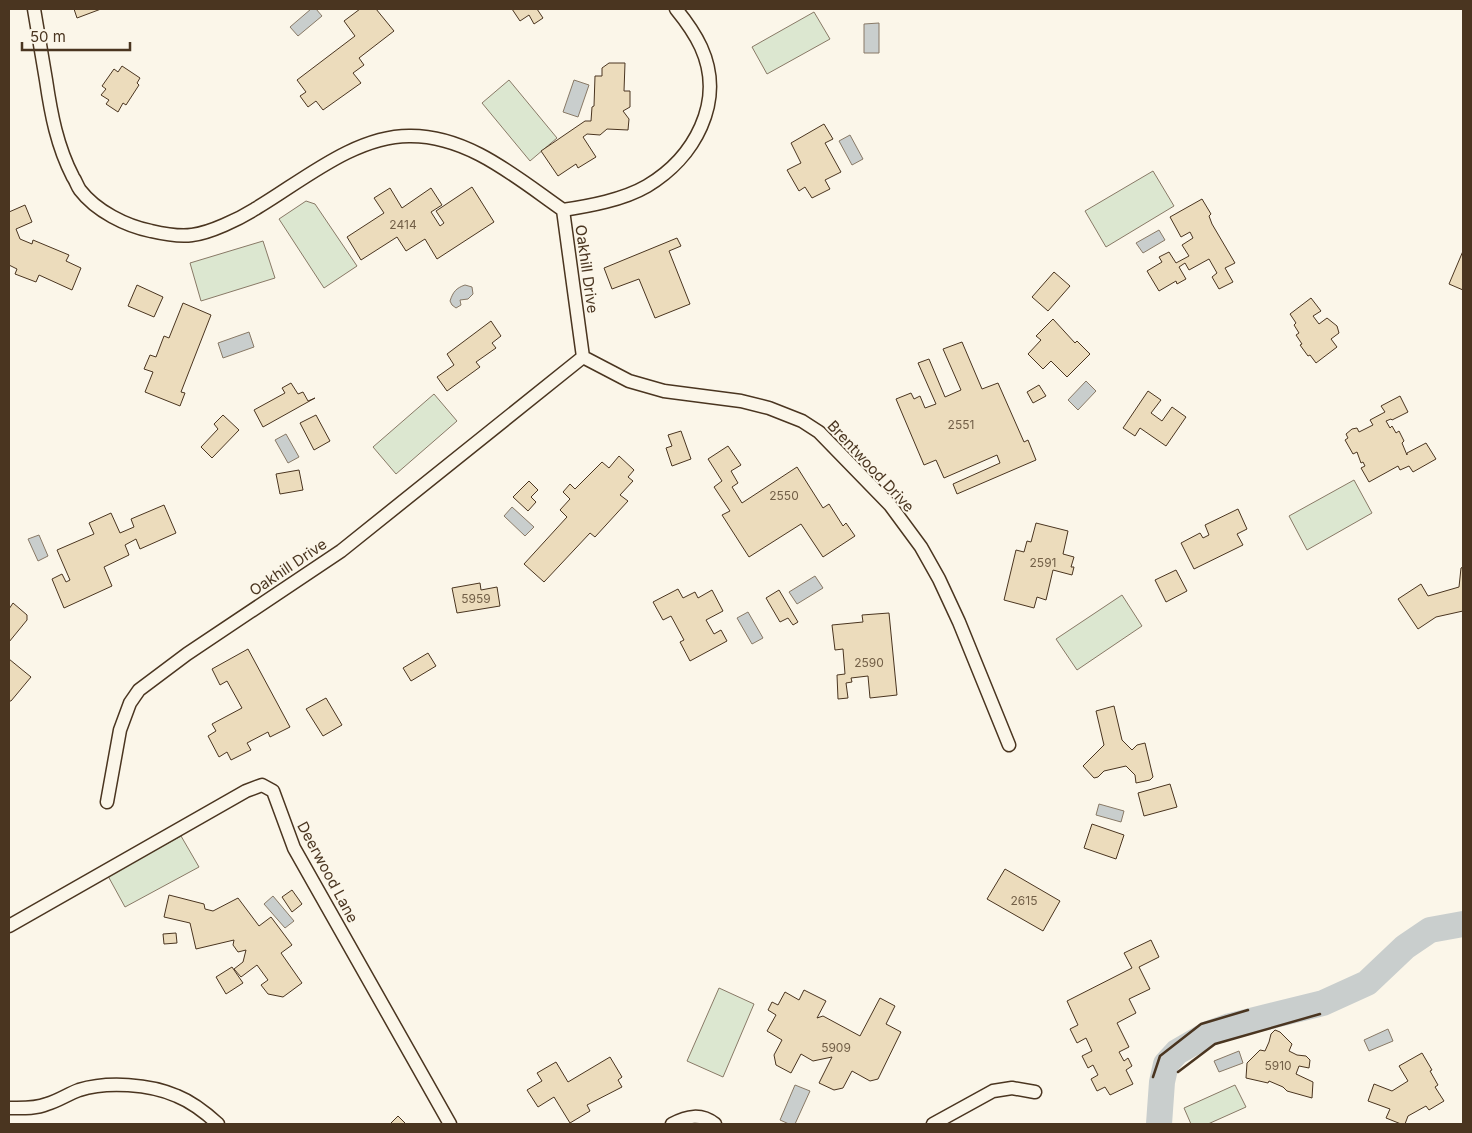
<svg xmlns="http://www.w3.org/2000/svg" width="1472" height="1133" viewBox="0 0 1472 1133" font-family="Inter,sans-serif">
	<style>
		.green { fill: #dce7d0; stroke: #887966 }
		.water { fill: #c9cecd; stroke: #887966 }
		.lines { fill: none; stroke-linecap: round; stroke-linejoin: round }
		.river { stroke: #c9cecd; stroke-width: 26 }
		.building { fill: #ecdcbc; stroke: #4a3520 }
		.street-casing { stroke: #4a3520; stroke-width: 15 }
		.street { stroke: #fbf6e9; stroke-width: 12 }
		.wall { stroke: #4a3520; stroke-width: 2.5 }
		.labels { text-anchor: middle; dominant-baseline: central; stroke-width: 4; stroke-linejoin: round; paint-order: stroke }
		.number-label { font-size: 12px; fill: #725f47 }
		.street-label { font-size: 15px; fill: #4a3520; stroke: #fbf6e9 }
	</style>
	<rect width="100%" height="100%" fill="#fbf6e9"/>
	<path class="green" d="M 814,12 L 830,39 L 767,74 L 752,47 Z
		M 509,80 L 557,138 L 530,161 L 482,103 Z
		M 1153,171 L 1174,206 L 1106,247 L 1085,211 Z
		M 306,201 L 315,204 L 357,266 L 324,288 L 279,219 Z
		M 263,241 L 275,278 L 201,301 L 190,263 Z
		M 434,394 L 457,421 L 396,474 L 373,447 Z
		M 1354,480 L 1372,513 L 1307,550 L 1289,516 Z
		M 1122,595 L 1142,626 L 1077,670 L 1056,639 Z
		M 181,836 L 199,867 L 125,907 L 108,876 Z
		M 719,988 L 754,1004 L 723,1077 L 687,1061 Z
		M 1235,1085 L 1246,1107 L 1208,1124 L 1191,1124 L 1184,1108 Z"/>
	<path class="water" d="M 311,9 L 316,9 L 322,16 L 298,36 L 290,27 Z
		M 879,23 L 879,53 L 864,53 L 864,24 Z
		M 574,80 L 589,85 L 578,117 L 563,112 Z
		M 850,135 L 863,159 L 852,165 L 839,141 Z
		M 1159,230 L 1165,240 L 1143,253 L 1136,243 Z
		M 465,285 L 472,287 L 473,294 L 468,299 L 460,300 L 461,305 L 456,308 L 452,305 L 450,301 C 453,292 456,288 465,285 Z
		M 249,332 L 254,347 L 223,358 L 218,343 Z
		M 1086,381 L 1096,391 L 1078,410 L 1068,400 Z
		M 286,434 L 299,457 L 288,463 L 275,440 Z
		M 512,507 L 534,527 L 525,536 L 504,516 Z
		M 39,535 L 48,556 L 38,561 L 28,539 Z
		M 815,576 L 823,588 L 797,604 L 789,592 Z
		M 748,612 L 763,638 L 752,644 L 737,618 Z
		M 1099,804 L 1124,811 L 1121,822 L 1096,815 Z
		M 273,896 L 294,921 L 285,928 L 264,904 Z
		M 1388,1029 L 1393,1041 L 1369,1051 L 1364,1040 Z
		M 1239,1051 L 1243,1063 L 1219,1072 L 1214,1061 Z
		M 795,1085 L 810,1091 L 795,1124 L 789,1124 L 780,1120 Z"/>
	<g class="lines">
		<path class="river" d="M 1159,1124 L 1162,1082 L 1166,1064 L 1177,1052 L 1208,1034 L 1230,1026 L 1323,1003 L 1367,983 L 1405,947 L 1430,930 L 1463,924"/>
	</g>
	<path class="building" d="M 74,9 L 101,9 L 77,18 Z
		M 360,9 L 376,9 L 394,31 L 359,58 L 364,65 L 353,73 L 361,83 L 323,110 L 316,101 L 308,107 L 300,96 L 306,92 L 297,80 L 355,36 L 344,21 Z
		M 512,9 L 537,9 L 543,18 L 534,24 L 529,15 L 520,21 Z
		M 609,63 L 625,63 L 624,91 L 630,91 L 630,107 L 623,111 L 629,119 L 628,130 L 607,129 L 600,135 L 587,134 L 583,137 L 596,157 L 578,168 L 576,164 L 558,176 L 541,151 L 585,121 L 591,121 L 592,107 L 594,106 L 595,76 L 602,76 L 602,68 Z
		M 122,66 L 140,78 L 137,83 L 139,85 L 126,105 L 123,103 L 118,112 L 106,104 L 109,100 L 101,95 L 106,89 L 102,86 L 114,69 L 118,72 Z
		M 824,124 L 833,139 L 825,143 L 841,172 L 825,180 L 830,189 L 812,198 L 805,187 L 799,191 L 787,170 L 801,163 L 791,143 Z
		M 472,187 L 494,222 L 437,259 L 425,239 L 406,251 L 397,237 L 361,260 L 347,237 L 384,213 L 374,198 L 390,188 L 402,208 L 431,188 L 442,205 L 431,212 L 440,226 L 444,223 L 436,211 Z
		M 1202,199 L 1211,214 L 1209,216 L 1212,224 L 1235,263 L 1225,268 L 1233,282 L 1219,289 L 1212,277 L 1217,273 L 1209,259 L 1189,270 L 1185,263 L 1179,267 L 1186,279 L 1177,284 L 1176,281 L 1159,291 L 1147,271 L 1162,262 L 1159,257 L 1169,252 L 1176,263 L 1189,256 L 1182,245 L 1193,238 L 1190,232 L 1181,237 L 1170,217 Z
		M 25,205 L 32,222 L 16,229 L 20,239 L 32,244 L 33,240 L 69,255 L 66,261 L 81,268 L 72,290 L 39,275 L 36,282 L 15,274 L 17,269 L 9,265 L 9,212 Z
		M 677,238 L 681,246 L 669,251 L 690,304 L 655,318 L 639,279 L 612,289 L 604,268 Z
		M 1463,251 L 1463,290 L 1449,284 Z
		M 1054,272 L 1070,286 L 1048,311 L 1032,297 Z
		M 137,285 L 163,297 L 154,317 L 128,306 Z
		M 1311,298 L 1321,311 L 1313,316 L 1319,324 L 1327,318 L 1337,326 L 1339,333 L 1331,339 L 1337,347 L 1316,363 L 1310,355 L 1308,356 L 1300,345 L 1302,344 L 1296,335 L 1299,333 L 1294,325 L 1296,323 L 1290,314 Z
		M 183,303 L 211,315 L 181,392 L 185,393 L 180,406 L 145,392 L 153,372 L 144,369 L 150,355 L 156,357 L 164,336 L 169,338 Z
		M 1053,319 L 1075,343 L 1077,341 L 1090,354 L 1067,377 L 1051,361 L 1043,369 L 1028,354 L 1041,340 L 1036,336 Z
		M 491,321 L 501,336 L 492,343 L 496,348 L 476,362 L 480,367 L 447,391 L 437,377 L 454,365 L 447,354 Z
		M 962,342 L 982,389 L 998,383 L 1024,442 L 1028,440 L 1036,460 L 957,494 L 953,484 L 1000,463 L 997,455 L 944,478 L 936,460 L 924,465 L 896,399 L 911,393 L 914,399 L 920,396 L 925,408 L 936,404 L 918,363 L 929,359 L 945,397 L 961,390 L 943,349 Z
		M 291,383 L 298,394 L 303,392 L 308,401 L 315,398 L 263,427 L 254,410 L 285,393 L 282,388 Z
		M 1039,385 L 1046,396 L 1033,403 L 1027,392 Z
		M 1148,391 L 1161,400 L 1151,413 L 1162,421 L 1172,407 L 1186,417 L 1166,446 L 1140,428 L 1135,436 L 1123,428 Z
		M 1400,396 L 1408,412 L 1392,420 L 1391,419 L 1386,421 L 1390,428 L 1392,426 L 1396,433 L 1399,431 L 1404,441 L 1402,443 L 1407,455 L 1407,453 L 1426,443 L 1436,459 L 1413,472 L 1409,466 L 1400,470 L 1398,466 L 1369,482 L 1361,468 L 1365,466 L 1363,462 L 1361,463 L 1357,452 L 1353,454 L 1345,440 L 1348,438 L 1346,434 L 1352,429 L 1357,428 L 1359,432 L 1373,425 L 1370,420 L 1385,412 L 1381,406 Z
		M 223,415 L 239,430 L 212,458 L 201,447 L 218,429 L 214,424 Z
		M 316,415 L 330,441 L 314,450 L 300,423 Z
		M 681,431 L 691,459 L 672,466 L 666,448 L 672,446 L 668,435 Z
		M 728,446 L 741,465 L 731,471 L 738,483 L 732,487 L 742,503 L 797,467 L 823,508 L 829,504 L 843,526 L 846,523 L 855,536 L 823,557 L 801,524 L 749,557 L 722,515 L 730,511 L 714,487 L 722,481 L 708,459 Z
		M 619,456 L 634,470 L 628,477 L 633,481 L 620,495 L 628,501 L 595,537 L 590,533 L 544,582 L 524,564 L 567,517 L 560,510 L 570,499 L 563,492 L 570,484 L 575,489 L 602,462 L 609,468 Z
		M 299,470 L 303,490 L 280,494 L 276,474 Z
		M 529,481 L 538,490 L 531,497 L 536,502 L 528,511 L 513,497 Z
		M 164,505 L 176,533 L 140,549 L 136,539 L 125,545 L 129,555 L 104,567 L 112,586 L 64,608 L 52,579 L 62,574 L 66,582 L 70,580 L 57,550 L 94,534 L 89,523 L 111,513 L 120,533 L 134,527 L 131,519 Z
		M 1238,509 L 1247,529 L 1237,534 L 1243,545 L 1194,569 L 1181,543 L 1200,533 L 1203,538 L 1209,535 L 1205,525 Z
		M 1036,523 L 1068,531 L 1063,554 L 1074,557 L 1071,567 L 1074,567 L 1072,575 L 1053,570 L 1046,600 L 1037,597 L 1034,608 L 1004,600 L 1016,550 L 1024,552 L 1027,541 L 1031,542 Z
		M 1463,567 L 1463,611 L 1436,617 L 1418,629 L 1398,599 L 1421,584 L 1428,596 L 1459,587 L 1461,568 Z
		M 1176,570 L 1187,591 L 1166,602 L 1155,580 Z
		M 480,583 L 481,590 L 497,587 L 500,606 L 457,613 L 452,588 Z
		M 678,589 L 683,598 L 695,592 L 698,598 L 712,590 L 723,611 L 706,620 L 714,634 L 721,630 L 727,641 L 690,661 L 680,642 L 684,640 L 671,616 L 663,620 L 653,602 Z
		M 779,590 L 798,622 L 793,625 L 788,618 L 780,622 L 766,598 Z
		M 13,603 L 27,615 L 27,620 L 9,642 L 9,609 Z
		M 889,613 L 897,695 L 870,698 L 868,676 L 851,678 L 852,682 L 846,683 L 848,698 L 838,699 L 837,675 L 845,674 L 843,649 L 835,650 L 832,625 L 863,622 L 862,615 Z
		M 248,649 L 290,727 L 270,737 L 268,732 L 247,743 L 251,750 L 231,760 L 227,752 L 219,757 L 208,736 L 216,731 L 212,724 L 242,708 L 227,681 L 220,685 L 212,669 Z
		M 428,653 L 436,666 L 411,681 L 403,668 Z
		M 9,659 L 31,677 L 11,701 L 9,701 Z
		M 326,698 L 342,725 L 323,736 L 306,709 Z
		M 1114,706 L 1122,740 L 1132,750 L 1137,745 L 1145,743 L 1153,777 L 1150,780 L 1136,783 L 1135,775 L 1126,766 L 1104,771 L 1098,777 L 1094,778 L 1083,766 L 1104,745 L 1096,711 Z
		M 1170,784 L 1177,807 L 1144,816 L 1138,793 Z
		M 1092,824 L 1124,835 L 1116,859 L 1084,848 Z
		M 1005,869 L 1060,901 L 1043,931 L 987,899 Z
		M 292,890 L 302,904 L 292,912 L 282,897 Z
		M 169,895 L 204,904 L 205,909 L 213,911 L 238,898 L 259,926 L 271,917 L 292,945 L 281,953 L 302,983 L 283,997 L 268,994 L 261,985 L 268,980 L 257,965 L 241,977 L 234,969 L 243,962 L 246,950 L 238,952 L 233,945 L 234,940 L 196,949 L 190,923 L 164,917 Z
		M 176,933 L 177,943 L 164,944 L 163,934 Z
		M 1151,940 L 1159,957 L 1139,967 L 1150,989 L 1129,999 L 1136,1013 L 1117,1023 L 1129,1047 L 1119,1052 L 1124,1061 L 1128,1058 L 1132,1066 L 1126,1070 L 1133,1084 L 1110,1095 L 1105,1087 L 1097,1091 L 1091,1079 L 1098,1075 L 1093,1065 L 1088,1068 L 1082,1056 L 1092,1051 L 1086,1038 L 1077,1043 L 1070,1029 L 1078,1025 L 1067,1001 L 1132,968 L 1124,953 Z
		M 232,967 L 243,983 L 226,994 L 216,977 Z
		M 804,990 L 826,1001 L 817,1018 L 823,1016 L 860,1036 L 880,998 L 895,1006 L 886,1024 L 901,1032 L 878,1079 L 870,1081 L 852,1071 L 843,1088 L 834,1090 L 819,1083 L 832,1057 L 813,1061 L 801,1054 L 791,1073 L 776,1065 L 774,1055 L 782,1040 L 767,1031 L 776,1015 L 768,1010 L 772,1002 L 778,1005 L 785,992 L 799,1000 Z
		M 1275,1030 L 1280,1032 L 1292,1044 L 1289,1051 L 1297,1055 L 1306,1056 L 1310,1060 L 1309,1068 L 1299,1066 L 1296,1074 L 1313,1082 L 1312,1098 L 1287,1091 L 1283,1087 L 1269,1081 L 1268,1083 L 1246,1078 L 1247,1063 L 1260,1050 L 1265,1051 L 1269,1042 L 1271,1034 Z
		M 1422,1053 L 1432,1070 L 1430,1071 L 1438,1085 L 1435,1087 L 1444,1101 L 1429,1110 L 1426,1106 L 1408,1116 L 1405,1124 L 1401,1124 L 1386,1118 L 1390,1109 L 1368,1101 L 1374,1084 L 1392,1091 L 1408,1081 L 1399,1066 Z
		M 610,1057 L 622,1077 L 618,1080 L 622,1087 L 587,1105 L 590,1111 L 570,1123 L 554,1097 L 538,1107 L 527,1090 L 542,1081 L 537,1073 L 556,1062 L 568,1082 Z
		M 398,1116 L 406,1124 L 390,1124 Z"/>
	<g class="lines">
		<defs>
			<path id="street" d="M 34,9 C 38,32 42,56 46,80 C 51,114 57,146 73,177 C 76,181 77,186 80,190 C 96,211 126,226 151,231 C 164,234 179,237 192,235 C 210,233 239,219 255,209 C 301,182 354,136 409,136 C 468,135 517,178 563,210 L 583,357
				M 563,210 C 589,206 623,200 647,186 C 694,158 726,102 701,47 C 695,34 685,20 676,9
				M 583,357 L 629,381 L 664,391 L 741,401 L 769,408 L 802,421 L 819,432 L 890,505 L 921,547 L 939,579 L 959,622 L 1009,745
				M 107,802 L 120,730 L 130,703 L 139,690 L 187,654 L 341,551 L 583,357
				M 9,926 L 246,791 L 262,785 L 273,791 L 294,848 L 450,1124
				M 9,1108 C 21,1108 35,1109 47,1104 C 58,1101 68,1094 79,1090 C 107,1081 150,1084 177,1096 C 192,1102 206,1113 218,1124
				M 672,1124 C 687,1116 701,1113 715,1124
				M 933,1124 L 993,1091 L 1012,1088 L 1035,1092"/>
		</defs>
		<use href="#street" class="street-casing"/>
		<use href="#street" class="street"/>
		<path class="wall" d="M 1178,1072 L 1215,1044 L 1320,1014
			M 1153,1077 L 1160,1056 L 1201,1024 L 1248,1010"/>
	</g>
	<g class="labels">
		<g class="number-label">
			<text x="403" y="224">2414</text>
			<text x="961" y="424">2551</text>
			<text x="784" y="495">2550</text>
			<text x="1043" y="562">2591</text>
			<text x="476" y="598">5959</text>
			<text x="869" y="662">2590</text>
			<text x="1024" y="900">2615</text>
			<text x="836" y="1047">5909</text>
			<text x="1278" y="1065">5910</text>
		</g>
		<g class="street-label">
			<text transform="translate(587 269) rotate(82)">Oakhill Drive</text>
			<text transform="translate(871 466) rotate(47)">Brentwood Drive</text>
			<text transform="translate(288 567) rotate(-34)">Oakhill Drive</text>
			<text transform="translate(328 872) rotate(62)">Deerwood Lane</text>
		</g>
	</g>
	<rect width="1472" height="1133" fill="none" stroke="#4a3520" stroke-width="20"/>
	<path d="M22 42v8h108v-8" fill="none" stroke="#4a3520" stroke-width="2.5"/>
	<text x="30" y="42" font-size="15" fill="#4a3520" stroke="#fbf6e9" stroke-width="4" paint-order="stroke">50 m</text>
</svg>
